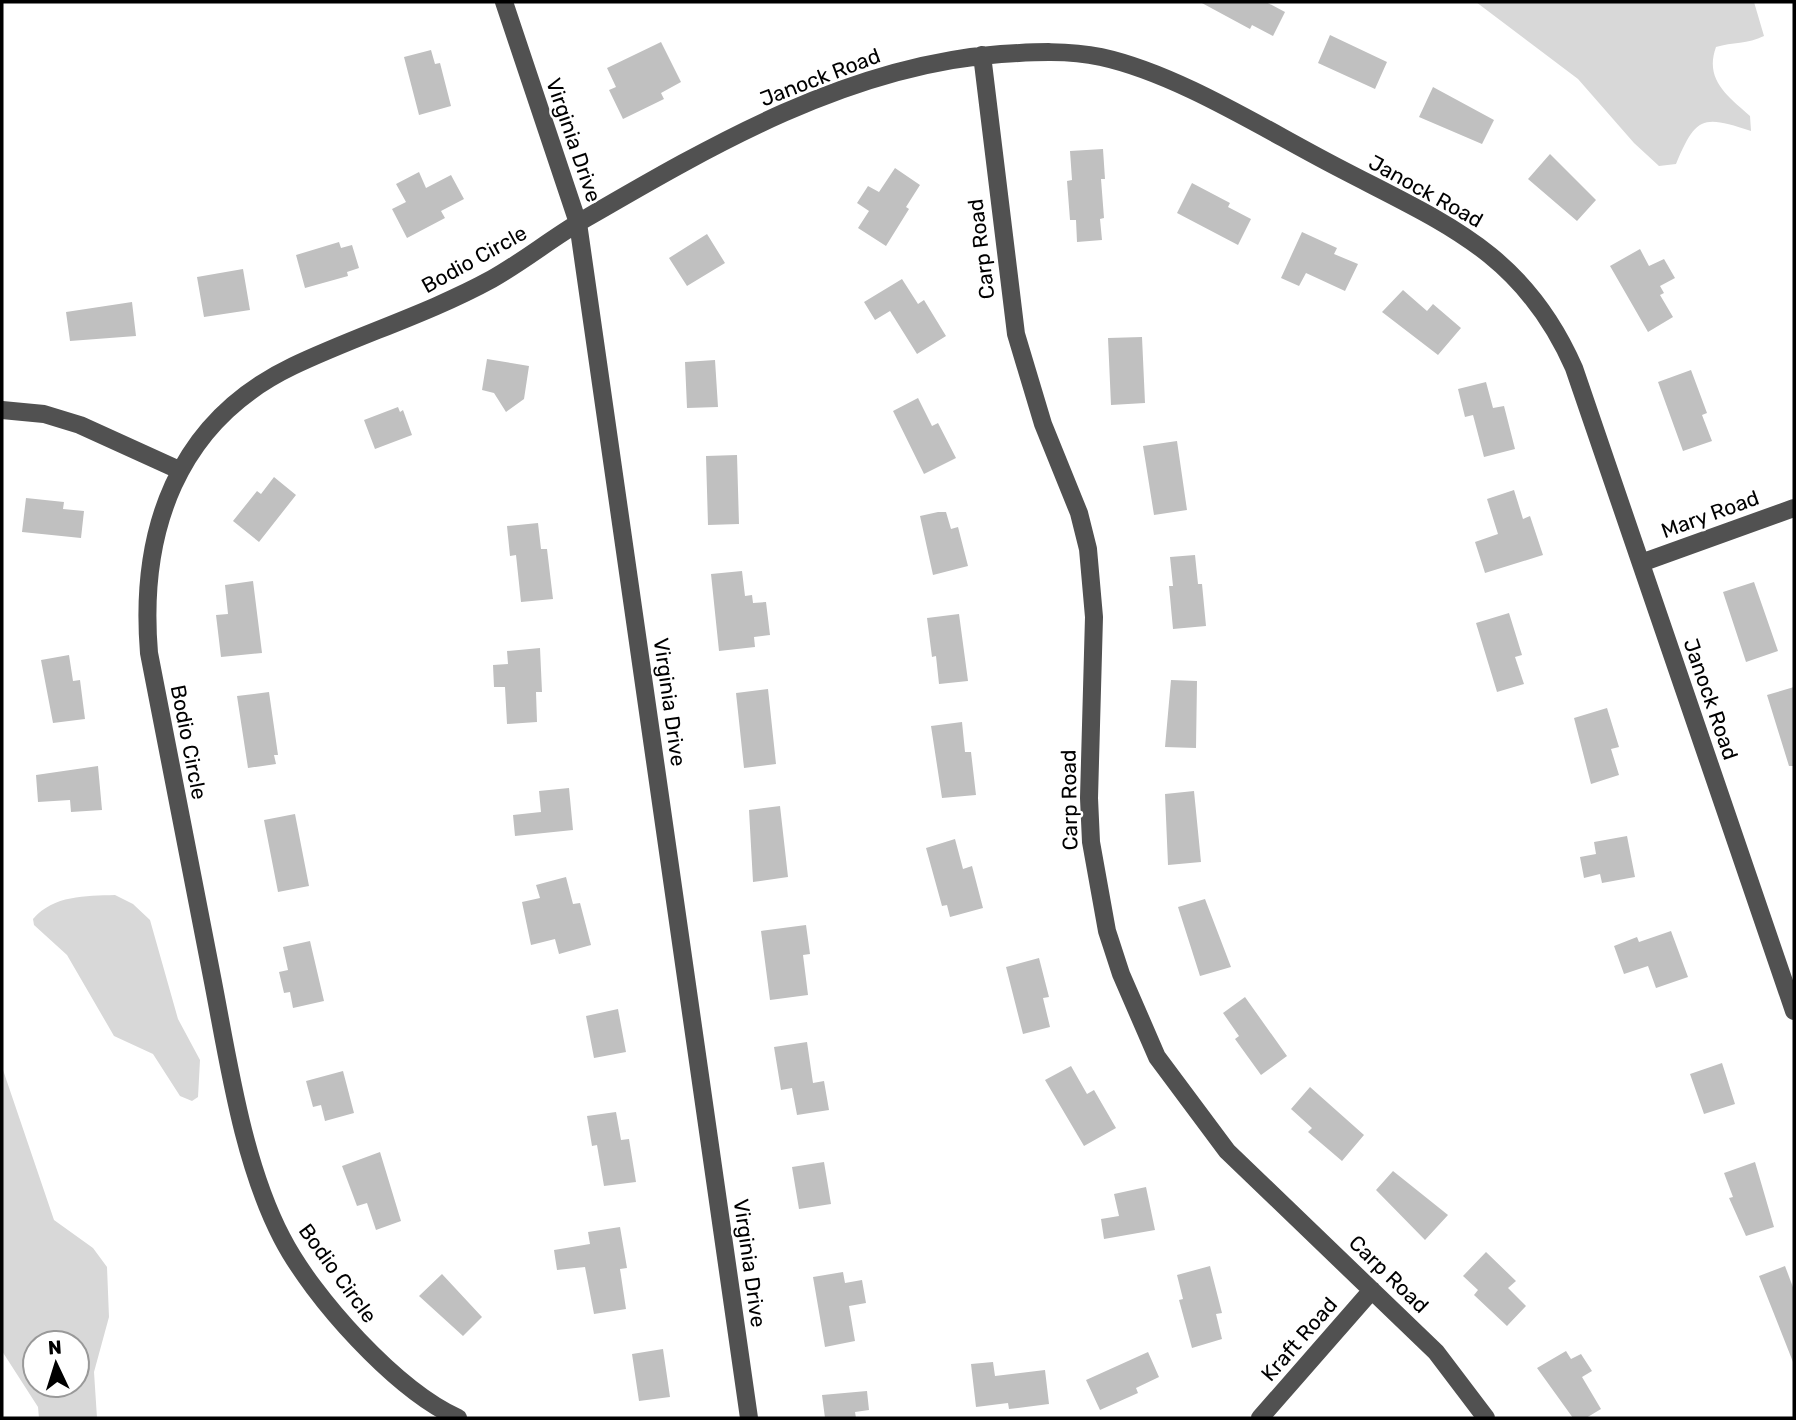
<svg xmlns="http://www.w3.org/2000/svg" width="1796" height="1420" viewBox="0 0 1796 1420" font-family="Rubik,sans-serif">
	<style>
		.green { fill: #d8d8d8; fill-rule: evenodd }
		.building { fill: #c0c0c0 }
		.lines { fill: none; stroke-linecap: round; stroke-linejoin: round }
		.minor { stroke: #515151; stroke-width: 18 }
		.labels { text-anchor: middle; dominant-baseline: central; stroke-width: 5; stroke-linejoin: round; paint-order: stroke }
		.street-label { font-size: 21px; fill: #000; stroke: #fff }
	</style>
	<rect width="100%" height="100%" fill="#fff"/>
	<path class="green" d="M 1476,2 L 1754,2 L 1764,36 C 1748,44 1732,42 1716,47 C 1704,80 1728,96 1750,116 L 1751,131 C 1703,115 1696,116 1676,164 L 1659,166 L 1634,143 L 1578,79 Z
		M 115,895 L 133,904 L 150,920 L 178,1019 L 200,1060 L 198,1097 L 192,1101 L 180,1096 L 153,1054 L 114,1036 L 67,955 L 34,925 L 33,919 C 54,895 85,896 115,895 Z
		M 2,1067 L 54,1220 L 93,1248 L 107,1267 L 109,1317 L 94,1372 L 97,1418 L 39,1418 L 38,1407 L 2,1351 ZM 77,1343 L 77,1385 L 35,1385 L 35,1343 Z"/>
	<path class="building" d="M 1200,2 L 1266,2 L 1285,12 L 1273,36 L 1252,25 L 1250,29 Z
		M 1330,35 L 1387,62 L 1375,89 L 1318,63 Z
		M 661,42 L 681,82 L 661,93 L 664,99 L 623,119 L 609,90 L 616,87 L 607,68 Z
		M 431,50 L 435,64 L 440,63 L 451,106 L 419,115 L 404,57 Z
		M 1433,87 L 1494,120 L 1482,144 L 1419,117 Z
		M 1103,149 L 1105,179 L 1101,179 L 1104,218 L 1100,219 L 1102,240 L 1077,242 L 1076,220 L 1070,220 L 1067,181 L 1072,180 L 1070,151 Z
		M 1550,154 L 1596,200 L 1577,221 L 1528,179 Z
		M 895,168 L 920,185 L 906,207 L 909,209 L 886,246 L 858,228 L 869,211 L 857,203 L 868,186 L 879,192 Z
		M 419,172 L 426,188 L 451,175 L 464,199 L 441,211 L 445,218 L 407,238 L 392,209 L 406,202 L 396,184 Z
		M 1192,183 L 1230,203 L 1228,207 L 1251,219 L 1238,245 L 1177,213 Z
		M 1302,232 L 1337,248 L 1334,254 L 1358,264 L 1345,291 L 1306,273 L 1299,286 L 1281,278 Z
		M 707,234 L 725,263 L 687,286 L 669,258 Z
		M 339,242 L 341,248 L 352,245 L 359,268 L 347,272 L 348,276 L 305,288 L 296,255 Z
		M 1640,249 L 1649,266 L 1664,259 L 1675,278 L 1660,286 L 1664,293 L 1660,295 L 1673,317 L 1648,332 L 1610,266 Z
		M 243,269 L 250,310 L 204,317 L 197,277 Z
		M 902,279 L 918,304 L 924,300 L 946,336 L 917,354 L 890,311 L 875,320 L 864,302 Z
		M 1403,290 L 1427,311 L 1433,304 L 1461,328 L 1438,355 L 1382,312 Z
		M 132,302 L 136,336 L 70,341 L 66,312 Z
		M 1142,337 L 1145,403 L 1111,405 L 1108,338 Z
		M 487,359 L 529,366 L 524,399 L 506,412 L 494,393 L 482,390 Z
		M 715,360 L 718,407 L 687,408 L 685,362 Z
		M 1691,370 L 1707,413 L 1702,415 L 1712,441 L 1683,451 L 1658,382 Z
		M 1486,382 L 1493,408 L 1504,406 L 1515,449 L 1484,457 L 1473,415 L 1465,417 L 1458,389 Z
		M 918,398 L 932,426 L 938,423 L 956,458 L 924,474 L 893,411 Z
		M 398,407 L 400,412 L 403,410 L 412,435 L 375,449 L 364,420 Z
		M 1177,441 L 1187,510 L 1154,515 L 1143,446 Z
		M 737,455 L 739,524 L 708,525 L 706,456 Z
		M 274,477 L 296,495 L 259,542 L 233,521 L 257,491 L 261,494 Z
		M 1514,490 L 1523,519 L 1530,516 L 1543,555 L 1485,573 L 1475,542 L 1498,534 L 1487,499 Z
		M 26,498 L 64,502 L 63,509 L 84,511 L 81,538 L 22,532 Z
		M 938,512 L 946,512 L 951,529 L 958,527 L 968,566 L 933,575 L 920,516 Z
		M 538,523 L 541,549 L 547,549 L 553,599 L 521,602 L 516,555 L 510,556 L 507,526 Z
		M 1195,555 L 1198,584 L 1202,584 L 1206,626 L 1173,629 L 1169,586 L 1173,586 L 1170,557 Z
		M 742,571 L 745,596 L 752,595 L 753,603 L 766,602 L 770,635 L 754,637 L 755,647 L 719,651 L 711,574 Z
		M 253,581 L 262,653 L 221,657 L 216,615 L 228,614 L 225,585 Z
		M 1754,582 L 1778,651 L 1746,662 L 1723,592 Z
		M 1509,613 L 1522,655 L 1515,657 L 1524,684 L 1497,692 L 1476,623 Z
		M 959,614 L 968,681 L 939,684 L 936,656 L 932,657 L 927,618 Z
		M 540,648 L 542,692 L 536,692 L 537,722 L 507,724 L 505,687 L 494,687 L 493,665 L 508,664 L 507,651 Z
		M 69,655 L 73,681 L 80,680 L 85,719 L 53,723 L 41,660 Z
		M 1171,680 L 1197,681 L 1196,748 L 1165,747 Z
		M 1794,687 L 1794,766 L 1789,766 L 1767,695 Z
		M 768,689 L 776,764 L 744,768 L 736,693 Z
		M 269,692 L 278,755 L 274,755 L 276,764 L 248,768 L 237,696 Z
		M 1607,708 L 1619,747 L 1611,749 L 1619,775 L 1591,784 L 1574,718 Z
		M 962,722 L 965,752 L 971,752 L 976,795 L 942,798 L 931,726 Z
		M 98,766 L 102,810 L 71,812 L 70,800 L 38,802 L 36,775 Z
		M 569,788 L 573,830 L 515,836 L 513,815 L 541,812 L 539,791 Z
		M 1194,791 L 1201,862 L 1168,865 L 1165,794 Z
		M 780,806 L 788,877 L 753,882 L 749,810 Z
		M 295,814 L 309,886 L 278,892 L 264,820 Z
		M 1627,836 L 1635,877 L 1602,883 L 1600,874 L 1584,878 L 1580,857 L 1596,854 L 1594,842 Z
		M 955,839 L 963,869 L 972,866 L 983,908 L 950,917 L 947,905 L 942,906 L 926,848 Z
		M 566,877 L 573,904 L 580,903 L 591,945 L 559,954 L 555,939 L 531,945 L 522,902 L 540,898 L 536,885 Z
		M 1205,899 L 1231,967 L 1200,976 L 1178,907 Z
		M 806,925 L 810,954 L 803,955 L 808,995 L 770,1000 L 761,931 Z
		M 1671,931 L 1688,977 L 1656,988 L 1648,966 L 1624,974 L 1614,946 L 1637,937 L 1639,942 Z
		M 310,941 L 324,1001 L 293,1008 L 290,992 L 284,993 L 279,972 L 288,970 L 283,947 Z
		M 1039,958 L 1049,997 L 1043,998 L 1050,1027 L 1023,1034 L 1006,967 Z
		M 1245,997 L 1287,1056 L 1261,1075 L 1235,1039 L 1239,1036 L 1223,1013 Z
		M 618,1009 L 626,1052 L 594,1058 L 586,1016 Z
		M 807,1042 L 813,1083 L 824,1081 L 829,1110 L 797,1115 L 792,1088 L 781,1090 L 774,1047 Z
		M 1722,1063 L 1735,1104 L 1704,1114 L 1690,1074 Z
		M 1071,1066 L 1087,1094 L 1094,1090 L 1116,1128 L 1084,1146 L 1045,1080 Z
		M 343,1071 L 354,1113 L 325,1121 L 321,1105 L 313,1107 L 306,1081 Z
		M 1310,1087 L 1364,1135 L 1342,1161 L 1308,1132 L 1312,1128 L 1291,1109 Z
		M 616,1112 L 621,1140 L 629,1139 L 636,1182 L 604,1186 L 597,1145 L 592,1146 L 587,1116 Z
		M 380,1152 L 401,1221 L 376,1230 L 367,1203 L 357,1206 L 342,1166 Z
		M 824,1162 L 831,1204 L 799,1209 L 792,1167 Z
		M 1755,1162 L 1774,1227 L 1746,1236 L 1729,1198 L 1733,1197 L 1724,1173 Z
		M 1393,1171 L 1448,1215 L 1425,1240 L 1376,1190 Z
		M 1146,1187 L 1155,1230 L 1104,1239 L 1101,1219 L 1119,1216 L 1114,1194 Z
		M 620,1227 L 627,1268 L 620,1269 L 626,1309 L 594,1314 L 585,1267 L 557,1270 L 554,1250 L 590,1244 L 588,1232 Z
		M 1486,1252 L 1516,1281 L 1508,1288 L 1526,1306 L 1507,1326 L 1474,1295 L 1478,1290 L 1463,1276 Z
		M 1210,1266 L 1222,1313 L 1216,1314 L 1222,1339 L 1192,1348 L 1179,1300 L 1183,1299 L 1177,1275 Z
		M 1785,1266 L 1794,1290 L 1793,1362 L 1759,1276 Z
		M 843,1272 L 845,1283 L 862,1280 L 866,1303 L 849,1306 L 855,1341 L 825,1347 L 813,1277 Z
		M 442,1274 L 482,1317 L 463,1336 L 419,1296 Z
		M 663,1349 L 670,1397 L 639,1401 L 632,1354 Z
		M 1566,1351 L 1571,1359 L 1581,1354 L 1592,1371 L 1582,1377 L 1601,1409 L 1586,1418 L 1573,1418 L 1537,1368 Z
		M 1148,1352 L 1159,1377 L 1136,1388 L 1138,1393 L 1100,1410 L 1086,1380 Z
		M 993,1362 L 995,1376 L 1045,1370 L 1049,1404 L 1009,1409 L 1008,1403 L 976,1407 L 971,1364 Z
		M 867,1391 L 869,1410 L 855,1412 L 856,1418 L 825,1418 L 822,1395 Z"/>
	<g class="lines">
		<path class="minor" d="M 504,2 L 578,223 L 749,1418
			M 982,55 L 1016,334 L 1043,424 L 1079,513 L 1088,549 L 1094,617 L 1089,798 L 1091,842 L 1107,931 L 1121,974 L 1157,1057 L 1227,1151 L 1436,1352 L 1486,1418
			M 2,410 L 44,414 L 80,425 L 179,470
			M 1641,563 L 1794,508
			M 458,1418 C 396,1390 313,1298 282,1238 C 243,1163 229,1065 213,982 C 192,872 170,763 149,653 C 139,532 176,422 293,366 C 358,335 428,314 492,279 C 524,261 552,238 583,220 C 712,145 849,65 1001,54 C 1034,52 1068,50 1101,57 C 1179,74 1267,131 1339,168 C 1444,223 1523,252 1574,368 L 1794,1011
			M 1260,1418 L 1372,1290"/>
	</g>
	<g class="labels">
		<g class="street-label">
			<text transform="translate(820 77) rotate(-21)">Janock Road</text>
			<text transform="translate(574 140) rotate(71)">Virginia Drive</text>
			<text transform="translate(1426 191) rotate(29)">Janock Road</text>
			<text transform="translate(981 249) rotate(-97)">Carp Road</text>
			<text transform="translate(474 259) rotate(-29)">Bodio Circle</text>
			<text transform="translate(1710 514) rotate(-20)">Mary Road</text>
			<text transform="translate(1711 699) rotate(71)">Janock Road</text>
			<text transform="translate(670 702) rotate(82)">Virginia Drive</text>
			<text transform="translate(189 742) rotate(79)">Bodio Circle</text>
			<text transform="translate(1069 800) rotate(-91)">Carp Road</text>
			<text transform="translate(750 1263) rotate(82)">Virginia Drive</text>
			<text transform="translate(338 1273) rotate(54)">Bodio Circle</text>
			<text transform="translate(1389 1274) rotate(44)">Carp Road</text>
			<text transform="translate(1299 1339) rotate(-49)">Kraft Road</text>
		</g>
	</g>
	<rect width="1796" height="1420" fill="none" stroke="#000000" stroke-width="7"/>
	<g transform="translate(56 1364) rotate(356)"><circle r="33" fill="#ffffff" stroke="#999999" stroke-width="2"/>
	<path d="M0-5L12 26L0 18L-12 26Z" fill="#000000"/>
	<text y="-10" font-size="19" font-weight="bold" text-anchor="middle" fill="#000000">N</text>
	</g>
</svg>
